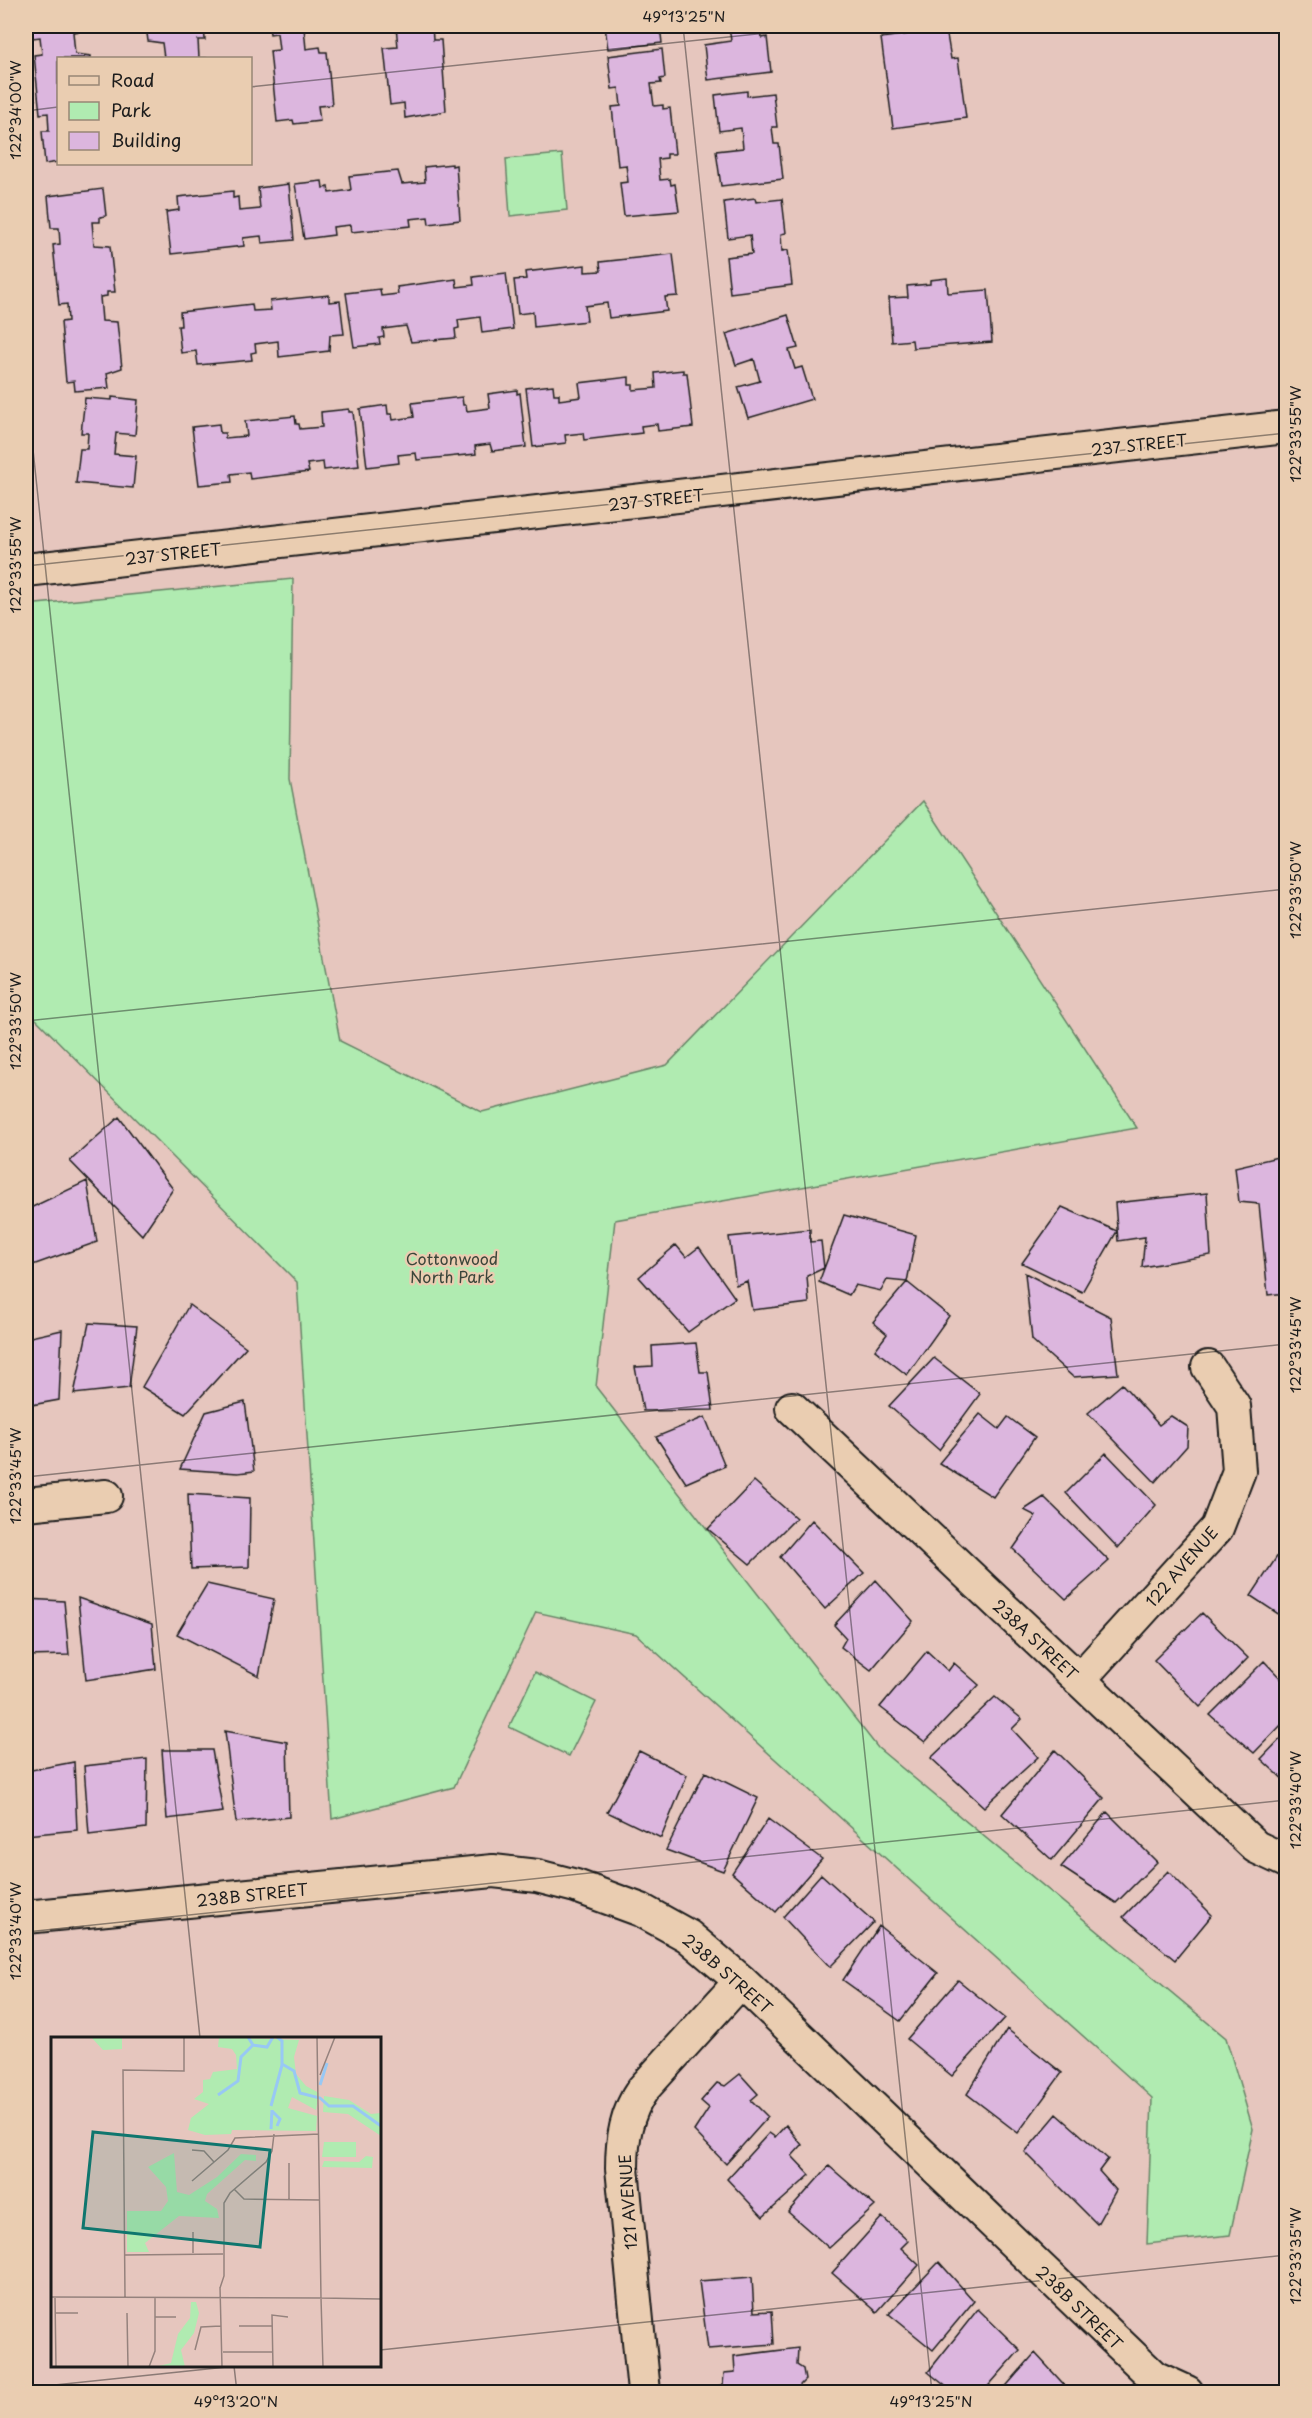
<svg xmlns="http://www.w3.org/2000/svg" width="1312" height="2418" viewBox="0 0 1312 2418" font-family="'Playpen Sans',sans-serif">
	<style>
		.green { fill: #b0ebb1; stroke: #668466; stroke-width: 1.5 }
		.building { fill: #dcb6de; stroke: #1c1c1c; stroke-width: 1.5 }
		.lines { fill: none; stroke-linecap: round; stroke-linejoin: round }
		.street-casing { stroke: #1c1c1c; stroke-width: 36 }
		.street { stroke: #eacdb1; stroke-width: 32 }
		.ticks { fill: none; stroke: #1c1c1c; stroke-width: 1.5; stroke-opacity: 0.45 }
		.labels { text-anchor: middle; dominant-baseline: central; stroke-width: 4.5; stroke-linejoin: round; paint-order: stroke }
		.street-label { font-size: 16px; fill: #1c1c1c; stroke: #eacdb1 }
		.park-label { font-size: 16px; fill: #3a453a; stroke: #eacdb1 }
		.inset-river { fill: none; stroke: #98c8f4; stroke-width: 3 }
		.inset-road { fill: none; stroke: #95827d; stroke-width: 1.5 }
		.view { fill: #0f766e; fill-opacity: 0.15; stroke: #0f766e; stroke-width: 3 }
		.inset-edge { fill: none; stroke: #1c1c1c; stroke-width: 3 }
		.neatline { fill: none; stroke: #1c1c1c; stroke-width: 2 }
		.ticks-label { font-size: 15px; text-anchor: middle; fill: #1c1c1c }
	</style>
	<rect width="100%" height="100%" fill="#e6c6be"/>
	<filter id="ink" filterUnits="userSpaceOnUse"><feTurbulence type="fractalNoise" baseFrequency=".0167" numOctaves="2"/><feDisplacementMap in="SourceGraphic" scale="12" xChannelSelector="R" yChannelSelector="G"/><feConvolveMatrix kernelMatrix="1 2 1 2 8 2 1 2 1" color-interpolation-filters="sRGB"/></filter>
	<g filter="url(#ink)">
		<path class="green" d="M 562,154 L 567,210 L 510,216 L 506,159 Z
			M 293,579 L 290,779 L 340,1041 L 482,1112 L 667,1065 L 923,801 L 1137,1128 L 615,1220 L 596,1387 L 878,1748 L 1226,2038 L 1253,2129 L 1230,2235 L 1147,2244 L 1152,2098 L 636,1634 L 536,1612 L 454,1787 L 332,1819 L 297,1282 L 26,1009 L 26,605 Z
			M 535,1672 L 596,1702 L 569,1756 L 509,1727 Z"/>
		<path class="building" d="M 31,26 L 84,26 L 80,26 L 81,31 L 73,32 L 75,54 L 91,56 L 91,58 L 58,58 L 58,162 L 45,164 L 42,131 L 49,131 L 48,113 L 40,114 L 34,55 L 42,54 L 40,37 L 33,38 Z
			M 146,26 L 204,26 L 205,40 L 198,40 L 199,58 L 207,58 L 164,58 L 162,43 L 148,41 Z
			M 269,26 L 318,26 L 304,28 L 306,49 L 320,47 L 321,52 L 327,52 L 332,105 L 318,106 L 320,121 L 294,124 L 293,120 L 277,122 L 270,51 L 279,50 L 277,33 L 270,34 Z
			M 396,26 L 432,26 L 433,40 L 441,40 L 446,111 L 405,118 L 404,103 L 390,105 L 384,48 L 398,47 Z
			M 605,26 L 660,26 L 662,43 L 608,49 Z
			M 729,26 L 760,26 L 762,38 L 767,37 L 771,72 L 708,80 L 704,45 L 731,41 Z
			M 946,29 L 951,59 L 958,58 L 966,118 L 893,128 L 881,38 Z
			M 662,49 L 665,78 L 660,79 L 661,83 L 651,84 L 654,106 L 663,105 L 663,109 L 670,108 L 675,154 L 667,154 L 667,158 L 658,159 L 660,180 L 670,179 L 671,185 L 675,184 L 679,211 L 624,216 L 620,183 L 628,182 L 626,165 L 618,166 L 612,107 L 621,106 L 619,88 L 612,89 L 608,56 Z
			M 747,91 L 747,96 L 773,93 L 777,127 L 772,127 L 774,144 L 779,144 L 783,179 L 721,186 L 716,151 L 743,148 L 741,128 L 719,131 L 715,95 Z
			M 452,164 L 452,166 L 456,165 L 460,220 L 429,224 L 428,217 L 410,219 L 411,226 L 351,232 L 350,225 L 333,227 L 334,235 L 304,239 L 295,184 L 322,181 L 323,188 L 328,187 L 329,193 L 351,190 L 349,176 L 398,171 L 402,184 L 425,182 L 424,167 Z
			M 289,184 L 294,240 L 262,243 L 261,236 L 243,238 L 244,246 L 171,254 L 166,212 L 179,210 L 178,197 L 233,191 L 233,198 L 238,197 L 239,211 L 260,209 L 258,188 Z
			M 103,189 L 106,216 L 100,217 L 100,222 L 92,222 L 94,245 L 110,246 L 115,292 L 107,292 L 107,296 L 100,297 L 102,321 L 117,322 L 122,368 L 107,373 L 109,388 L 75,391 L 74,381 L 66,382 L 61,322 L 68,321 L 67,304 L 59,305 L 53,245 L 60,244 L 59,228 L 51,228 L 48,196 Z
			M 755,198 L 756,202 L 782,199 L 786,233 L 781,234 L 782,251 L 788,250 L 792,285 L 730,293 L 726,257 L 752,254 L 750,235 L 728,238 L 724,202 Z
			M 673,254 L 678,296 L 665,297 L 667,311 L 609,318 L 607,303 L 585,306 L 587,321 L 534,327 L 533,312 L 518,314 L 514,280 L 526,279 L 525,272 L 585,265 L 585,272 L 601,271 L 600,262 Z
			M 506,273 L 513,329 L 482,333 L 480,317 L 458,320 L 459,328 L 455,329 L 456,338 L 411,342 L 406,326 L 383,329 L 384,337 L 379,338 L 380,344 L 354,347 L 346,293 L 380,289 L 381,296 L 398,294 L 397,287 L 456,279 L 457,287 L 474,285 L 473,277 Z
			M 947,278 L 948,293 L 988,290 L 992,342 L 913,348 L 912,340 L 892,342 L 889,298 L 908,297 L 907,286 L 930,284 L 930,280 Z
			M 329,295 L 329,302 L 340,301 L 344,334 L 330,335 L 329,351 L 279,357 L 278,341 L 255,344 L 256,352 L 251,353 L 252,360 L 198,365 L 196,351 L 181,353 L 178,326 L 181,326 L 180,312 L 252,304 L 253,311 L 271,310 L 270,301 Z
			M 788,315 L 798,348 L 789,350 L 795,369 L 802,367 L 812,399 L 748,418 L 738,387 L 760,381 L 754,359 L 736,365 L 726,334 Z
			M 683,370 L 683,373 L 687,373 L 693,427 L 658,431 L 657,424 L 641,426 L 642,433 L 584,440 L 583,433 L 565,435 L 566,443 L 533,447 L 526,388 L 553,385 L 554,394 L 559,394 L 559,400 L 581,397 L 579,383 L 629,377 L 629,385 L 633,385 L 633,390 L 656,388 L 655,373 Z
			M 517,390 L 517,394 L 520,393 L 526,447 L 492,451 L 490,444 L 475,446 L 476,454 L 417,460 L 416,453 L 398,455 L 399,463 L 367,467 L 360,409 L 387,405 L 388,414 L 392,414 L 393,420 L 414,417 L 412,403 L 462,397 L 463,405 L 466,405 L 467,411 L 490,408 L 488,394 Z
			M 112,397 L 138,400 L 135,435 L 116,433 L 114,454 L 136,456 L 133,488 L 76,483 L 80,449 L 87,449 L 88,433 L 81,433 L 85,398 L 112,400 Z
			M 349,409 L 349,412 L 353,412 L 359,466 L 324,470 L 323,462 L 307,464 L 309,472 L 250,479 L 249,472 L 231,474 L 232,482 L 199,485 L 192,427 L 219,424 L 220,433 L 225,433 L 225,438 L 247,436 L 245,421 L 295,416 L 296,424 L 299,424 L 300,429 L 322,427 L 321,412 Z
			M 119,1117 L 173,1189 L 142,1235 L 70,1161 Z
			M 1286,1155 L 1286,1293 L 1268,1295 L 1259,1204 L 1239,1202 L 1235,1167 Z
			M 87,1181 L 97,1242 L 30,1266 L 26,1247 L 26,1210 Z
			M 1207,1193 L 1211,1255 L 1142,1267 L 1145,1237 L 1118,1241 L 1115,1203 Z
			M 1062,1207 L 1117,1231 L 1082,1292 L 1022,1263 Z
			M 844,1215 L 916,1235 L 907,1282 L 887,1280 L 881,1291 L 855,1285 L 849,1295 L 819,1282 Z
			M 810,1229 L 810,1242 L 821,1241 L 824,1268 L 807,1276 L 809,1303 L 752,1310 L 747,1281 L 736,1285 L 729,1237 Z
			M 676,1245 L 686,1257 L 699,1247 L 735,1298 L 688,1332 L 639,1277 Z
			M 1025,1273 L 1111,1317 L 1118,1374 L 1073,1377 L 1032,1340 Z
			M 907,1282 L 949,1316 L 907,1375 L 875,1350 L 887,1334 L 873,1322 Z
			M 189,1305 L 246,1347 L 185,1414 L 142,1387 Z
			M 89,1323 L 137,1326 L 129,1388 L 74,1394 Z
			M 62,1330 L 59,1400 L 26,1406 L 26,1338 Z
			M 696,1343 L 700,1372 L 708,1372 L 713,1410 L 643,1411 L 635,1367 L 653,1366 L 652,1346 Z
			M 934,1358 L 980,1394 L 939,1450 L 889,1406 Z
			M 1122,1384 L 1159,1425 L 1171,1416 L 1188,1427 L 1187,1446 L 1155,1482 L 1088,1413 Z
			M 245,1402 L 254,1471 L 238,1473 L 180,1469 L 206,1412 Z
			M 980,1414 L 999,1429 L 1008,1417 L 1035,1437 L 993,1497 L 939,1463 Z
			M 705,1417 L 725,1466 L 686,1483 L 656,1437 Z
			M 1106,1453 L 1156,1505 L 1118,1548 L 1066,1493 Z
			M 754,1481 L 796,1518 L 750,1564 L 708,1529 Z
			M 188,1494 L 250,1498 L 249,1567 L 191,1569 Z
			M 1044,1497 L 1109,1561 L 1066,1599 L 1013,1549 L 1036,1516 L 1024,1510 Z
			M 812,1520 L 864,1573 L 825,1609 L 780,1557 Z
			M 1284,1546 L 1286,1547 L 1286,1619 L 1251,1596 Z
			M 876,1580 L 913,1621 L 871,1670 L 841,1647 L 846,1638 L 834,1625 Z
			M 207,1584 L 274,1599 L 259,1676 L 177,1634 Z
			M 78,1598 L 152,1624 L 156,1669 L 86,1680 Z
			M 26,1599 L 64,1601 L 69,1655 L 26,1656 Z
			M 1202,1613 L 1248,1658 L 1200,1707 L 1154,1660 Z
			M 927,1651 L 948,1671 L 954,1663 L 979,1685 L 925,1742 L 880,1707 Z
			M 1264,1661 L 1286,1684 L 1286,1720 L 1254,1753 L 1210,1715 Z
			M 995,1697 L 1022,1719 L 1012,1729 L 1038,1757 L 984,1807 L 931,1758 Z
			M 225,1731 L 287,1742 L 289,1817 L 236,1822 Z
			M 1286,1733 L 1286,1782 L 1261,1759 Z
			M 162,1750 L 212,1750 L 223,1812 L 167,1819 Z
			M 1055,1750 L 1104,1798 L 1052,1860 L 1002,1814 Z
			M 639,1751 L 687,1775 L 661,1838 L 607,1812 Z
			M 147,1759 L 146,1828 L 89,1835 L 84,1766 Z
			M 74,1762 L 77,1830 L 26,1835 L 26,1771 Z
			M 705,1772 L 758,1798 L 723,1871 L 666,1850 Z
			M 1107,1812 L 1157,1862 L 1116,1903 L 1061,1867 Z
			M 768,1819 L 822,1859 L 776,1912 L 732,1873 Z
			M 1168,1871 L 1212,1915 L 1175,1960 L 1123,1917 Z
			M 821,1874 L 874,1922 L 830,1967 L 783,1917 Z
			M 879,1926 L 938,1973 L 900,2021 L 843,1980 Z
			M 958,1980 L 1005,2018 L 952,2076 L 907,2039 Z
			M 1007,2029 L 1062,2073 L 1018,2133 L 967,2094 Z
			M 740,2074 L 758,2094 L 751,2100 L 768,2117 L 726,2164 L 694,2131 L 709,2108 L 701,2101 L 717,2083 L 725,2086 Z
			M 1057,2114 L 1108,2159 L 1099,2171 L 1116,2190 L 1097,2224 L 1025,2152 Z
			M 786,2125 L 802,2145 L 792,2156 L 810,2175 L 763,2217 L 727,2179 L 769,2133 L 775,2137 Z
			M 829,2166 L 875,2206 L 829,2248 L 788,2212 Z
			M 882,2217 L 908,2241 L 901,2248 L 919,2265 L 877,2312 L 832,2273 Z
			M 939,2262 L 974,2301 L 933,2350 L 889,2314 Z
			M 752,2277 L 754,2312 L 772,2311 L 774,2344 L 708,2349 L 699,2281 Z
			M 978,2309 L 1020,2350 L 983,2392 L 953,2392 L 928,2372 Z
			M 798,2348 L 797,2365 L 803,2369 L 805,2380 L 800,2385 L 800,2392 L 711,2392 L 711,2387 L 723,2385 L 724,2373 L 735,2372 L 734,2356 Z
			M 1035,2353 L 1071,2392 L 1001,2392 Z"/>
		<g class="lines">
			<defs>
				<path id="street" d="M 26,570 L 1286,427
					M 792,1408 L 1256,1847 L 1286,1861
					M 26,1504 L 106,1496
					M 1079,1680 L 1217,1528 L 1239,1471 L 1234,1406 L 1208,1367
					M 26,1917 L 493,1871 L 537,1876 L 576,1886 L 641,1910 L 688,1936 L 741,1981 L 1154,2377 L 1187,2392
					M 644,2392 L 622,2168 C 622,2139 626,2113 643,2089 L 741,1981"/>
			</defs>
			<use href="#street" class="street-casing"/>
			<use href="#street" class="street"/>
		</g>
	</g>
	<path class="ticks" d="M 683,26 L 932,2392M 250,87 L 834,26M 26,111 L 58,107M 26,383 L 200,2038M 26,566 L 1286,433M 26,1021 L 1286,889M 26,1477 L 1286,1344M 26,1932 L 1286,1800M 380,2350 L 1286,2255M 234,2366 L 237,2392M 26,2388 L 236,2366"/>
	<g class="labels">
		<g class="street-label">
			<text transform="translate(1139 444) rotate(-6)">237 STREET</text>
			<text transform="translate(656 499) rotate(-6)">237 STREET</text>
			<text transform="translate(173 553) rotate(-6)">237 STREET</text>
			<text transform="translate(1181 1566) rotate(-49)">122 AVENUE</text>
			<text transform="translate(1036 1639) rotate(43)">238A STREET</text>
			<text transform="translate(252 1894) rotate(-6)">238B STREET</text>
			<text transform="translate(728 1973) rotate(41)">238B STREET</text>
			<text transform="translate(627 2202) rotate(-94)">121 AVENUE</text>
			<text transform="translate(1080 2307) rotate(44)">238B STREET</text>
		</g>
		<g class="park-label">
			<text x="452" y="1258">Cottonwood<tspan x="452" dy="18">North Park</tspan></text>
		</g>
	</g>
	<g transform="translate(51 2037)">
		<rect width="330" height="330" fill="#e6c6be"/>
		<path d="M 40,0 L 71,0 L 71,12 L 52,13 ZM 168,0 L 248,3 L 243,20 L 245,37 L 255,49 L 268,56 L 265,73 L 241,60 L 237,71 L 266,79 L 265,94 L 181,93 L 180,97 L 154,98 L 137,93 L 140,81 L 158,67 L 143,62 L 152,55 L 152,43 L 159,42 L 162,35 L 186,32 L 185,18 L 181,12 L 167,10 ZM 273,59 L 298,63 L 320,77 L 330,76 L 330,99 L 297,77 L 272,75 ZM 273,105 L 305,105 L 305,120 L 271,120 ZM 123,116 L 126,155 L 138,158 L 166,140 L 190,117 L 205,118 L 205,124 L 194,123 L 156,157 L 154,164 L 166,172 L 168,181 L 128,179 L 94,206 L 98,215 L 76,215 L 76,174 L 110,174 L 117,164 L 115,150 L 97,130 ZM 315,119 L 322,120 L 321,131 L 271,130 L 273,124 L 308,125 ZM 140,265 L 145,265 L 148,276 L 143,296 L 130,313 L 134,330 L 104,330 L 120,326 L 127,297 L 139,281 Z" fill="#b0ebb1"/>
		<path class="inset-river" d="M 197,0 L 202,8 L 216,10 L 222,0M 226,0 L 231,4 L 231,27 L 243,34 L 249,56 L 269,61 L 278,69 L 302,69 L 330,89M 269,48 L 276,26M 167,58 L 187,44 L 190,20 L 202,8M 220,69 L 231,28M 221,74 L 229,82 L 226,89M 220,92 L 221,73"/>
		<path class="inset-road" d="M 266,0 L 270,261M 269,38 L 284,0M 141,113 L 153,114 L 163,125M 238,126 L 238,163M 141,144 L 177,113 L 184,101 L 268,97M 183,152 L 193,162 L 269,163M 142,216 L 142,195M 74,218 L 172,217M 169,250 L 171,330M 169,251 L 173,239 L 173,166 L 179,156 L 215,125 L 221,114 L 223,97M 0,260 L 270,261M 4,260 L 5,330M 74,260 L 72,33 L 133,34 L 133,0M 269,261 L 330,262M 270,261 L 272,330M 4,276 L 27,276M 76,276 L 77,330M 104,280 L 125,280M 188,289 L 221,289M 144,313 L 150,290 L 170,289M 172,315 L 222,315M 98,330 L 104,314 L 104,261M 222,330 L 221,278 L 237,280"/>
		<path class="view" d="M 42,95 L 219,113 L 209,210 L 32,191 Z"/>
		<rect width="330" height="330" class="inset-edge"/>
	</g>
	<rect width="1312" height="2418" fill="none" stroke="#eacdb1" stroke-width="66"/>
	<rect x="57" y="57" width="195" height="108" fill="#eacdb1" stroke="#988675" stroke-width="1.5"/>
	<rect x="69" y="76" width="30" height="9" fill="#eacdb1" stroke="#988675" stroke-width="1.5"/>
	<text x="111" y="87" font-size="18" fill="#1c1c1c">Road</text>
	<rect x="69" y="102" width="30" height="18" fill="#b0ebb1" stroke="#988675" stroke-width="1.5"/>
	<text x="111" y="117" font-size="18" fill="#1c1c1c">Park</text>
	<rect x="69" y="132" width="30" height="18" fill="#dcb6de" stroke="#988675" stroke-width="1.5"/>
	<text x="111" y="147" font-size="18" fill="#1c1c1c">Building</text>
	<rect x="33" y="33" width="1246" height="2352" class="neatline"/>
	<g class="ticks-label">
		<text x="684" y="22">49°13'25"N</text>
		<text transform="translate(16 110) rotate(-90)" y="5">122°34'00"W</text>
		<text transform="translate(1296 434) rotate(-90)" y="5">122°33'55"W</text>
		<text transform="translate(16 565) rotate(-90)" y="5">122°33'55"W</text>
		<text transform="translate(1296 890) rotate(-90)" y="5">122°33'50"W</text>
		<text transform="translate(16 1021) rotate(-90)" y="5">122°33'50"W</text>
		<text transform="translate(1296 1345) rotate(-90)" y="5">122°33'45"W</text>
		<text transform="translate(16 1476) rotate(-90)" y="5">122°33'45"W</text>
		<text transform="translate(1296 1800) rotate(-90)" y="5">122°33'40"W</text>
		<text transform="translate(16 1931) rotate(-90)" y="5">122°33'40"W</text>
		<text transform="translate(1296 2256) rotate(-90)" y="5">122°33'35"W</text>
		<text x="236" y="2407">49°13'20"N</text>
		<text x="931" y="2407">49°13'25"N</text>
	</g>
</svg>
